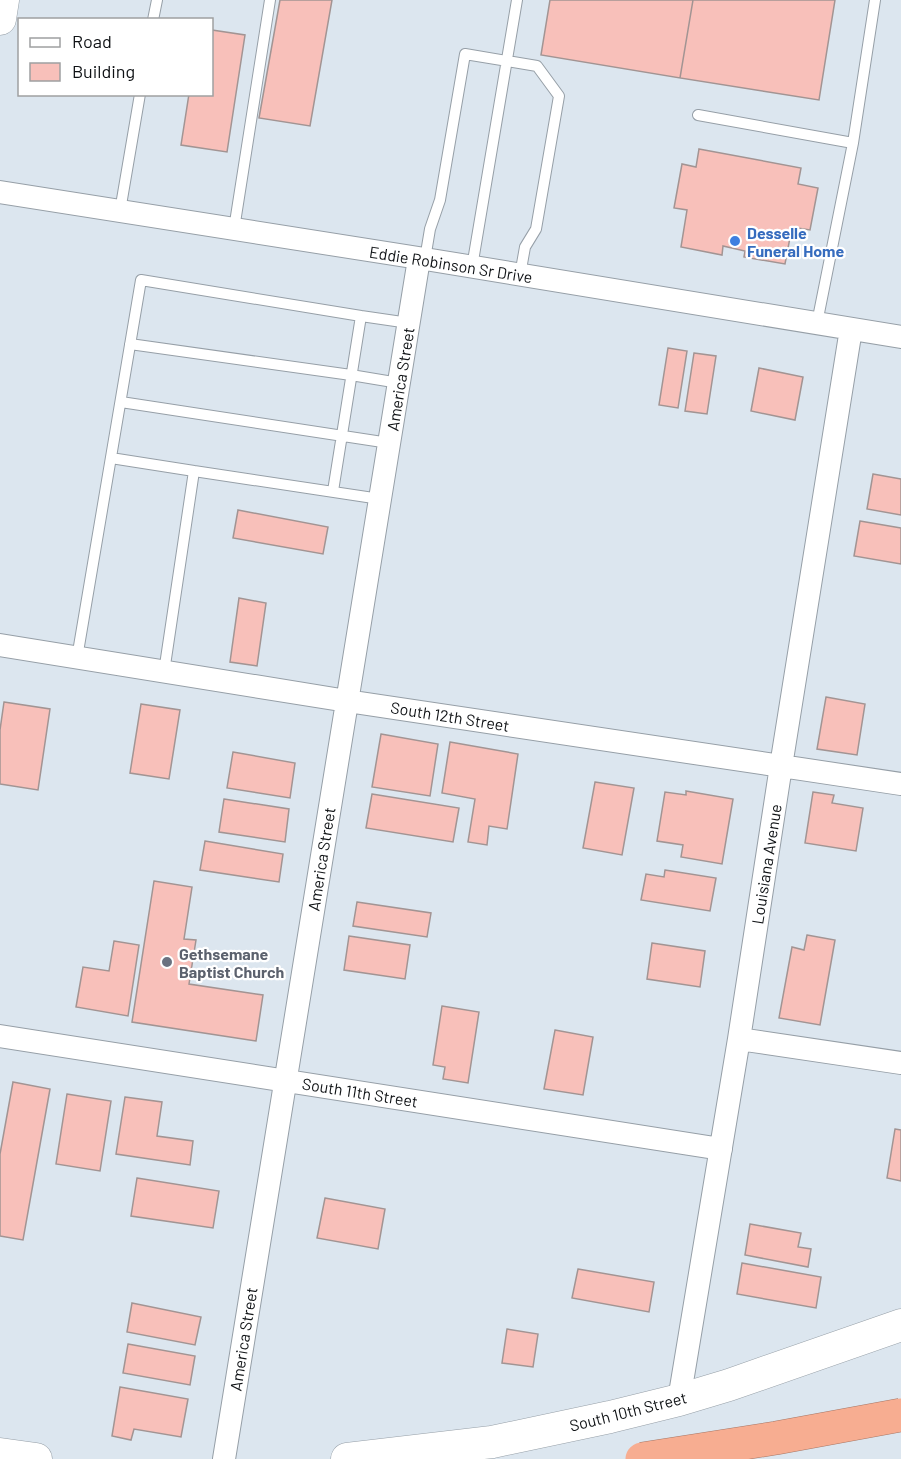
<svg xmlns="http://www.w3.org/2000/svg" width="901" height="1459" viewBox="0 0 901 1459" font-family="Barlow,sans-serif">
	<style>
		.building { fill: #f8c0ba; stroke: #a29493; stroke-width: 1.5 }
		.lines { fill: none; stroke-linecap: round; stroke-linejoin: round }
		.lane-casing { stroke: #969fa7; stroke-width: 12 }
		.street-casing { stroke: #969fa7; stroke-width: 24 }
		.secondary-casing { stroke: #969fa7; stroke-width: 33 }
		.lane { stroke: #fff; stroke-width: 10 }
		.street { stroke: #fff; stroke-width: 22 }
		.secondary { stroke: #fff; stroke-width: 32 }
		.highway-bridge-casing { stroke: #a67766; stroke-width: 34; stroke-linecap: butt }
		.highway-bridge { stroke: #f7ad91; stroke-width: 33 }
		.shop-dot { fill: #3f7fe0; stroke: #fff; stroke-width: 2 }
		.worship-dot { fill: #6b7280; stroke: #fff; stroke-width: 2 }
		.labels { text-anchor: middle; dominant-baseline: central; stroke-width: 4.5; stroke-linejoin: round; paint-order: stroke }
		.shop-label { font-size: 16px; font-weight: bold; fill: #366cbe; stroke: #fff; text-anchor: start }
		.street-label { font-size: 16px; fill: #0f1215; stroke: #fff }
		.worship-label { font-size: 16px; font-weight: bold; fill: #5b616d; stroke: #fff; text-anchor: start }
	</style>
	<rect width="100%" height="100%" fill="#dce6ef"/>
	<path class="building" d="M 280,0 L 332,0 L 310,126 L 259,118 Z
		M 550,0 L 693,0 L 680,78 L 541,55 Z
		M 693,0 L 835,0 L 819,100 L 680,78 Z
		M 212,30 L 245,35 L 227,152 L 181,145 L 189,94 L 212,94 Z
		M 699,149 L 801,168 L 798,184 L 818,188 L 810,230 L 792,227 L 785,264 L 744,257 L 745,251 L 723,246 L 722,255 L 681,247 L 687,210 L 674,208 L 682,164 L 696,167 Z
		M 668,348 L 687,351 L 678,408 L 659,405 Z
		M 694,353 L 716,356 L 707,414 L 685,411 Z
		M 759,368 L 803,377 L 795,420 L 751,411 Z
		M 873,474 L 901,479 L 901,515 L 867,509 Z
		M 238,510 L 328,527 L 323,554 L 233,538 Z
		M 860,521 L 901,528 L 901,564 L 854,556 Z
		M 239,598 L 266,603 L 257,666 L 230,662 Z
		M 826,697 L 865,704 L 857,755 L 817,749 Z
		M 4,702 L 50,709 L 38,790 L 0,784 L 0,730 Z
		M 141,704 L 180,710 L 169,779 L 130,773 Z
		M 381,734 L 438,744 L 430,796 L 372,787 Z
		M 450,742 L 518,754 L 507,829 L 489,826 L 487,845 L 468,842 L 475,799 L 442,793 Z
		M 233,752 L 295,763 L 290,798 L 227,788 Z
		M 595,782 L 634,788 L 622,855 L 583,848 Z
		M 686,791 L 733,799 L 722,864 L 681,857 L 683,845 L 657,841 L 665,792 L 686,795 Z
		M 813,792 L 834,795 L 832,803 L 863,808 L 856,851 L 805,843 Z
		M 372,794 L 459,808 L 453,842 L 366,828 Z
		M 224,799 L 289,809 L 285,842 L 219,832 Z
		M 205,841 L 283,854 L 279,882 L 200,870 Z
		M 665,870 L 716,878 L 710,911 L 641,900 L 646,874 L 664,877 Z
		M 154,881 L 192,887 L 184,939 L 196,940 L 189,984 L 263,995 L 256,1041 L 132,1022 Z
		M 357,902 L 431,913 L 427,937 L 353,926 Z
		M 807,935 L 835,940 L 820,1025 L 779,1018 L 792,947 L 804,950 Z
		M 349,936 L 410,945 L 405,979 L 344,970 Z
		M 114,941 L 139,945 L 128,1016 L 76,1007 L 83,967 L 109,971 Z
		M 652,943 L 705,951 L 700,987 L 647,979 Z
		M 442,1006 L 479,1012 L 468,1083 L 443,1079 L 445,1067 L 433,1065 Z
		M 555,1030 L 593,1037 L 583,1095 L 544,1089 Z
		M 13,1082 L 50,1089 L 23,1240 L 0,1236 L 0,1154 Z
		M 67,1094 L 111,1101 L 100,1171 L 56,1164 Z
		M 125,1097 L 162,1102 L 157,1136 L 193,1141 L 190,1165 L 116,1154 Z
		M 895,1129 L 901,1130 L 901,1181 L 887,1178 Z
		M 137,1178 L 219,1191 L 213,1228 L 131,1216 Z
		M 325,1198 L 385,1209 L 378,1249 L 317,1238 Z
		M 750,1224 L 801,1233 L 798,1247 L 811,1249 L 808,1267 L 745,1255 Z
		M 742,1263 L 821,1277 L 816,1308 L 737,1294 Z
		M 578,1269 L 654,1282 L 649,1312 L 572,1298 Z
		M 132,1303 L 201,1317 L 195,1345 L 127,1332 Z
		M 507,1329 L 538,1334 L 533,1367 L 502,1363 Z
		M 128,1344 L 195,1356 L 190,1385 L 123,1373 Z
		M 120,1387 L 188,1399 L 181,1437 L 134,1429 L 131,1440 L 112,1436 Z"/>
	<g class="lines">
		<defs>
			<path id="lane" d="M 153,20 L 157,0
				M 698,115 L 853,143 L 817,323
				M 853,143 L 875,0
				M 120,211 L 140,94
				M 234,229 L 270,0
				M 425,259 L 430,229 L 440,200 L 465,54 L 537,66 L 559,96 L 536,229 L 525,247 L 520,275
				M 472,267 L 517,0
				M 130,344 L 351,375 L 399,383
				M 121,402 L 389,443
				M 111,458 L 194,471
				M 333,491 L 361,316 L 409,323
				M 77,658 L 141,280 L 361,316
				M 164,672 L 194,471 L 380,499"/>
			<path id="street" d="M 0,192 L 425,259 L 901,337
				M 0,645 L 347,701 L 901,784
				M 0,1036 L 721,1149
				M 739,1039 L 901,1063
				M 679,1400 L 739,1039 L 781,766 L 851,329
				M 224,1459 L 419,259"/>
			<path id="secondary" d="M 0,19 L 3,0
				M 0,1454 L 36,1459
				M 347,1459 L 492,1442 L 610,1417 L 679,1400 L 729,1385 L 901,1325"/>
		</defs>
		<use href="#lane" class="lane-casing"/>
		<use href="#street" class="street-casing"/>
		<use href="#secondary" class="secondary-casing"/>
		<use href="#lane" class="lane"/>
		<use href="#street" class="street"/>
		<use href="#secondary" class="secondary"/>
		<defs>
			<path id="highway-bridge" d="M 642,1459 L 776,1438 L 901,1415"/>
		</defs>
		<use href="#highway-bridge" class="highway-bridge-casing"/>
		<use href="#highway-bridge" class="highway-bridge"/>
	</g>
	<circle class="shop-dot" cx="735" cy="241" r="6"/>
	<circle class="worship-dot" cx="167" cy="962" r="6"/>
	<g class="labels">
		<g class="shop-label">
			<text x="747" y="232">Desselle<tspan x="747" dy="18">Funeral Home</tspan></text>
		</g>
		<g class="street-label">
			<text transform="translate(451 264) rotate(9)">Eddie Robinson Sr Drive</text>
			<text transform="translate(400 379) rotate(-81)">America Street</text>
			<text transform="translate(450 716) rotate(9)">South 12th Street</text>
			<text transform="translate(321 859) rotate(-81)">America Street</text>
			<text transform="translate(766 864) rotate(-81)">Louisiana Avenue</text>
			<text transform="translate(360 1092) rotate(9)">South 11th Street</text>
			<text transform="translate(243 1339) rotate(-81)">America Street</text>
			<text transform="translate(628 1411) rotate(-14)">South 10th Street</text>
		</g>
		<g class="worship-label">
			<text x="179" y="953">Gethsemane<tspan x="179" dy="18">Baptist Church</tspan></text>
		</g>
	</g>
	<rect x="18" y="18" width="195" height="78" fill="#ffffff" stroke="#9fa0a1" stroke-width="1.5"/>
	<rect x="30" y="38" width="30" height="9" fill="#ffffff" stroke="#9fa0a1" stroke-width="1.5"/>
	<text x="72" y="48" font-size="18" fill="#0f1215">Road</text>
	<rect x="30" y="63" width="30" height="18" fill="#f8c0ba" stroke="#9fa0a1" stroke-width="1.5"/>
	<text x="72" y="78" font-size="18" fill="#0f1215">Building</text>
</svg>
